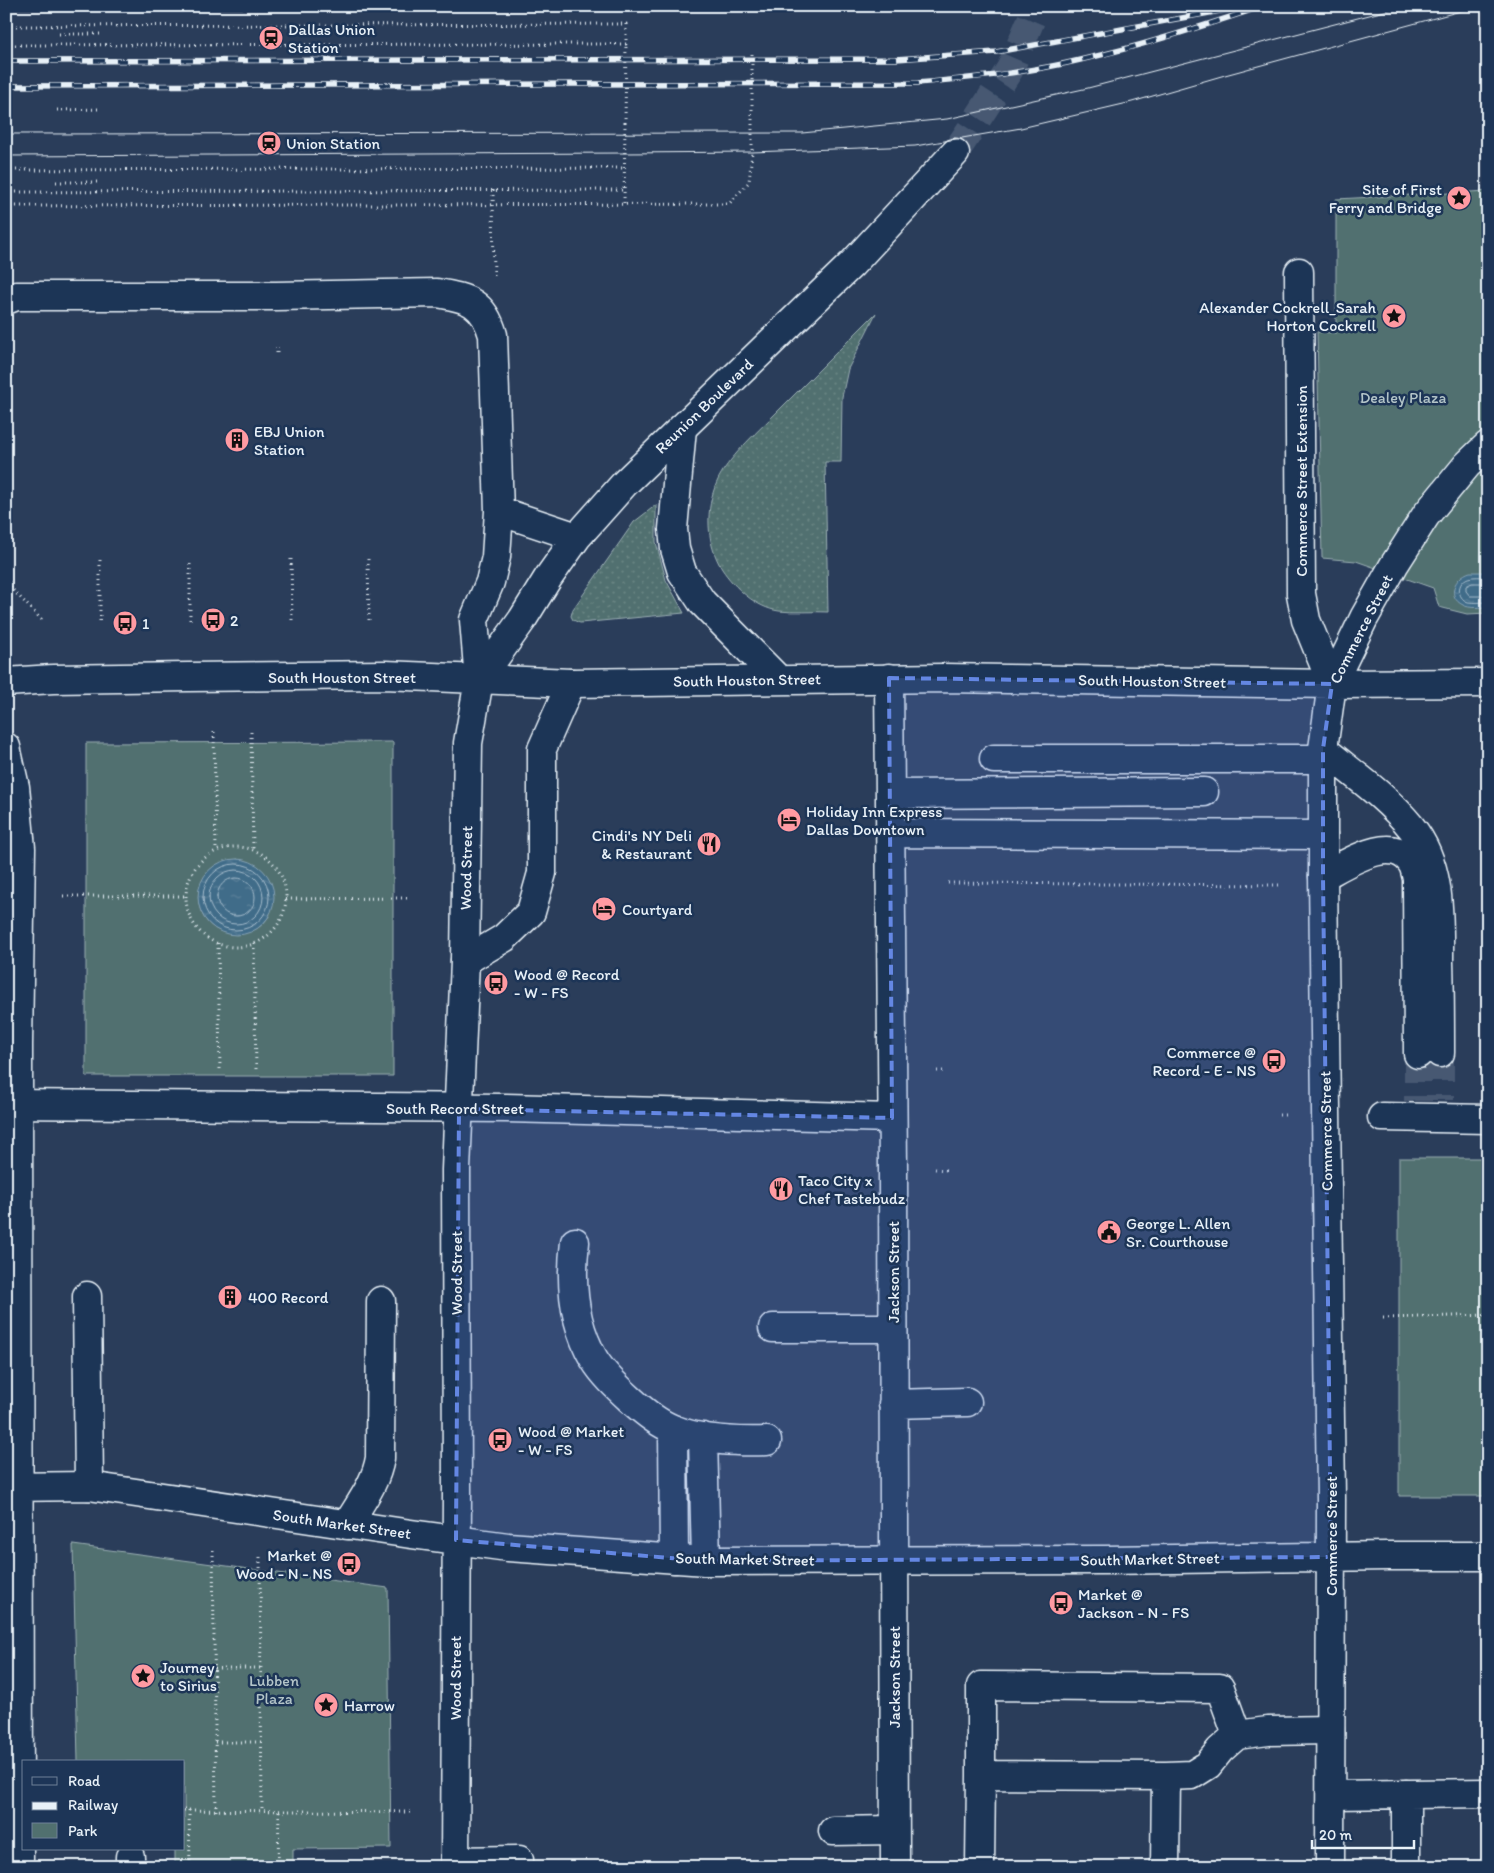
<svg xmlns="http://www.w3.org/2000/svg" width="1494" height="1873" viewBox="0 0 1494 1873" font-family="Itim,sans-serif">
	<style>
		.grass { fill: url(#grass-dots); stroke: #9cb0b4 }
		.green { fill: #51706f; stroke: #9cb0b4; fill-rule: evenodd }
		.water { fill: url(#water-ripples); stroke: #84a1b5 }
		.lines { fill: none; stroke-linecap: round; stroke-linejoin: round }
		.shore { stroke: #a5bccc; stroke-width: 1 }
		.minor-tunnel { stroke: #465872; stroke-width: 28; stroke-dasharray: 28 14; stroke-linecap: butt }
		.minor-casing { stroke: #e8f1f8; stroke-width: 31 }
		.major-casing { stroke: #e8f1f8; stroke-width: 31 }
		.path { stroke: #e8f1f8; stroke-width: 3; stroke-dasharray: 1 4; stroke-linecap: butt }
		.minor { stroke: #1d3557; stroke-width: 28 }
		.major { stroke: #1d3557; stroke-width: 28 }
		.tram { stroke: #e8f1f8; stroke-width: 1 }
		.rail-casing { stroke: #e8f1f8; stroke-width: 5.5 }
		.rail { stroke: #1d3557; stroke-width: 4; stroke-dasharray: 11; stroke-linecap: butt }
		.marked { fill: #6487e3; fill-opacity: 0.2; stroke: #6487e3; stroke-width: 4; stroke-dasharray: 10 6; stroke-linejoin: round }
		.labels { text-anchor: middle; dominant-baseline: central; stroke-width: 5; stroke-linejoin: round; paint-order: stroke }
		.poi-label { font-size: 16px; fill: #e8f1f8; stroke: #1d3557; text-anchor: start }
		.park-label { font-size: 16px; fill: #b3c4c8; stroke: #1d3557 }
		.street-label { font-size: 16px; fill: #e8f1f8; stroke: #1d3557 }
	</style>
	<defs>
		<pattern id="grass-dots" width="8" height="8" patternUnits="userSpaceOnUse" patternTransform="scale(1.25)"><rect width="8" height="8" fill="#51706f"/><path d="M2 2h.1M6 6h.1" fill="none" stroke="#6a8584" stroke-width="1.8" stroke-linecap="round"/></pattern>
		<pattern id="water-ripples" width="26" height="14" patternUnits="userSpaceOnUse" patternTransform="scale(1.25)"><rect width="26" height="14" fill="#416c89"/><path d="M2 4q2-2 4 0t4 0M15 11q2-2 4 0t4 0" fill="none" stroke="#5c819a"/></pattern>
	</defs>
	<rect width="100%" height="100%" fill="#2a3d5a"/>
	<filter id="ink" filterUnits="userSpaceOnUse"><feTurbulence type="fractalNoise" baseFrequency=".02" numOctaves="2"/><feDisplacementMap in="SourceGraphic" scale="10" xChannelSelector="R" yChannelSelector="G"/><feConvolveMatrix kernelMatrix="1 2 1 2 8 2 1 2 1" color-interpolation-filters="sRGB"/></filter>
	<g filter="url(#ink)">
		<path class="grass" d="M 876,313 L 848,369 L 842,397 L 841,462 L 825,462 L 828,612 C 812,611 794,613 779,611 C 756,608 734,587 722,569 C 706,543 705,509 717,482 C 726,460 757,432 774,415 C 808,381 842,347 876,313 Z
			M 656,505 L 656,542 L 666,580 L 684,613 L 580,623 L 573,620 L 571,616 L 573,609 L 634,522 Z"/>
		<path class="green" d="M 1488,191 L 1488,613 L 1467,614 L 1439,607 L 1433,588 L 1356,561 L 1322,558 L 1317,332 L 1336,333 L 1336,199 Z
			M 393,742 L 393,1076 L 86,1076 L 86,743 ZM 238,859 L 270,915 C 260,929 255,931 238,933 C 193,939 178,867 238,859 Z
			M 1399,1158 L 1488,1158 L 1488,1496 L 1399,1496 Z
			M 73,1545 L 388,1588 L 391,1848 L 293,1849 L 293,1867 L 175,1867 L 175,1849 L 184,1849 L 184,1762 L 78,1762 Z"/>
		<path class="water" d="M 1470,572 L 1488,572 L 1488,607 C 1480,607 1470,609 1463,605 C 1446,597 1454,577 1470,572 Z
			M198 897a38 38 0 1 1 76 0a38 38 0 1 1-76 0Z"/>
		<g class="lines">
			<path class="shore" d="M 1488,577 C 1481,577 1474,576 1468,578 C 1457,582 1456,598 1468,602 C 1474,603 1482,602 1488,602
				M 1488,583 L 1472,583 L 1466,586 L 1466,591 L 1470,596 L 1488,596
				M203 897a33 33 0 1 1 66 0a33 33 0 1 1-66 0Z
				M209 897a27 27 0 1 1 54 0a27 27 0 1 1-54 0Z
				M217 897a19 19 0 1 1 38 0a19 19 0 1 1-38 0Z"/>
			<path class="minor-tunnel" d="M 955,153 L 1010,69 L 1037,6
				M 1440,1053 L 1440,1100
				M 1418,1054 L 1418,1101"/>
			<defs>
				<path id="minor" d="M 1299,272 L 1301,594 L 1306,620 L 1332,684
					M 6,300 L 16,296 L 276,296 L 437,293 C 469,298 484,303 493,335 L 499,511 L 496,557 L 490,582 L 474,620 L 479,680
					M 499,511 L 577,537
					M 889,678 L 893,1169 L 895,1867
					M 479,680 L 522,620 L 548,578 L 577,537 L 625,483 L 852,264 L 955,153
					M 1323,749 C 1353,774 1387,797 1411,827 C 1442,865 1439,916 1439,962 C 1440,992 1440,1023 1440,1053
					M 994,759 L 1323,759
					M 890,794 L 1204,792
					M 890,833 L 1323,835
					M 1323,876 C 1346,864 1394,831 1413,865 C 1415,869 1416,875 1417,879 L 1418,1054
					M 465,961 L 504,938 L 531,912 L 542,873 L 542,749 L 571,683
					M 6,1104 L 506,1108 L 892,1118
					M 1382,1117 L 1488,1119
					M 575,1242 C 570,1282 573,1323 594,1359 C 603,1374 617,1387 630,1399 C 642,1410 657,1423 673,1429 C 702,1441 736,1442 767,1441
					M 87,1296 L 89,1486
					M 773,1328 L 893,1328
					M 893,1404 L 967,1402
					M 673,1429 L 674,1559
					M 703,1437 L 706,1561
					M 347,1525 C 360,1503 376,1483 380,1458 L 381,1301
					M 981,1775 L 981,1686 L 1220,1688 L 1237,1735
					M 1331,1795 L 1488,1793
					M 833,1831 L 894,1830
					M 130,1857 L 130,1867
					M 455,1861 L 519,1860
					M 980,1867 L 981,1775 L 1166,1776 L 1192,1775 L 1208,1765 L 1220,1750 L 1237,1735 L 1268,1731 L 1330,1730
					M 1165,1867 L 1166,1776
					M 1406,1867 L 1406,1794"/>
				<path id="major" d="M 682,428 L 673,529 L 675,549 L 682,572 L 702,602 L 778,679
					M 6,682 L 53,679 L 188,677 L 385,675 L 571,683 L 944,678 L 1332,684 L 1488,683
					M 6,747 L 15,787 L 21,848 L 18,1045 L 19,1867
					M 6,1487 L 89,1486 L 411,1534 L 508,1547 L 706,1561 L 1105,1560 L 1388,1556 L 1488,1556
					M 455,1867 L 457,1491 L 456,1170 L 465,961 L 468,743 L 479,680
					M 1330,1867 L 1331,1499 L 1323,876 L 1323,749 L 1332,684 L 1364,618 L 1394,565 L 1426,515 L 1467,465 L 1488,445"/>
			</defs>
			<use href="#minor" class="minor-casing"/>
			<use href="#major" class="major-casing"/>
			<path class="path" d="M 6,26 L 626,24 L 626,44 L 6,45
				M 59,34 L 101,34
				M 57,110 L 100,109
				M 6,170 L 625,168
				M 56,182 L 98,182
				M 493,190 L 494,280
				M 6,192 L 624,190
				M 624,203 L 626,44
				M 6,206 L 729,204 L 749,182 L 752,152 L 752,50
				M 277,347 L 277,353
				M 291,559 L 292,620
				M 368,559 L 369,620
				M 6,572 L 11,588 L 42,620
				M 190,620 L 190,561
				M 100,621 L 100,557
				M 214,732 L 216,851
				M 251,732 L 253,849
				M186 897a50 50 0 1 1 100 0a50 50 0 1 1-100 0Z
				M 948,883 L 1280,885
				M 63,896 L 186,896
				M 286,899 L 407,898
				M 218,943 L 220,1069
				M 254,943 L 256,1069
				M 937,1071 L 947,1071
				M 1279,1115 L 1289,1115
				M 935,1169 L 947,1170
				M 1383,1318 L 1488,1315
				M 213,1550 L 216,1811
				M 260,1557 L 262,1811
				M 214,1668 L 261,1668
				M 215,1742 L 261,1742
				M 184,1810 L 410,1812
				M 189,1810 L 190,1867
				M 278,1867 L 279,1811"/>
			<use href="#minor" class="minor"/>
			<use href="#major" class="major"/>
			<path class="tram" d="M 6,134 L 802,133 L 947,119 L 1088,88 L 1404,6
				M 6,156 L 625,153 L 752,152 L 915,146 L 1021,128 L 1132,102 L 1225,75 L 1479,6"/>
			<defs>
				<path id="rail" d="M 6,6 L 264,6
					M 6,61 L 896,59 L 996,52 L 1242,7
					M 6,86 L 918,83 C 972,78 1027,73 1080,60 C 1143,46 1203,26 1264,6"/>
			</defs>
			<use href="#rail" class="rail-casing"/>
			<use href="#rail" class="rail"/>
		</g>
	</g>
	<path class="marked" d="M 889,678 L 1332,684 L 1323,749 L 1323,876 L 1331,1557 L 706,1561 L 456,1540 L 459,1109 L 892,1118 Z"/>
	<defs>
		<symbol id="station-disc" viewBox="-11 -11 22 22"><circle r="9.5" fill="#ff9aa2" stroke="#1d3557"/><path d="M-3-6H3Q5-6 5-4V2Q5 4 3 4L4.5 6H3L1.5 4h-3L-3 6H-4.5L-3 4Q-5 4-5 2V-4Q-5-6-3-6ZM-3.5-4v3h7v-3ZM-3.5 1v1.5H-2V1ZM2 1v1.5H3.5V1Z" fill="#111"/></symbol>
		<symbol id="sight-disc" viewBox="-11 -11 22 22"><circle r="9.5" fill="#ff9aa2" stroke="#1d3557"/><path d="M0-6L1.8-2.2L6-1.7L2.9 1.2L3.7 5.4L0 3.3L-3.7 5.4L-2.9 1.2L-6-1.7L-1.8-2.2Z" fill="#111"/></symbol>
		<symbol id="building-disc" viewBox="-11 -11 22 22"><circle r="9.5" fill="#ff9aa2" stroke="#1d3557"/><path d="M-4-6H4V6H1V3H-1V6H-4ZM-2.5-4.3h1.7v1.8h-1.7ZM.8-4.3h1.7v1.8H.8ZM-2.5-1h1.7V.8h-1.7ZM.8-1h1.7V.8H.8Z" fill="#111"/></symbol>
		<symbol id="bus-disc" viewBox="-11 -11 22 22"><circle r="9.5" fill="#ff9aa2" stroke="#1d3557"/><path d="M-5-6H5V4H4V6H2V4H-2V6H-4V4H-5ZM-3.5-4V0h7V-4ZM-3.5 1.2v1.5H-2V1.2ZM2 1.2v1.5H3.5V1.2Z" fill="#111"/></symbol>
		<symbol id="hotel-disc" viewBox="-11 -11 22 22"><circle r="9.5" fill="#ff9aa2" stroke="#1d3557"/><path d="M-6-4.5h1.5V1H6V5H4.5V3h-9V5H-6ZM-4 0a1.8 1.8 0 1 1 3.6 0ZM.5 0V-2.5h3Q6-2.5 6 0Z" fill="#111"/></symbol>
		<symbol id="restaurant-disc" viewBox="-11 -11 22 22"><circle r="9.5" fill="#ff9aa2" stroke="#1d3557"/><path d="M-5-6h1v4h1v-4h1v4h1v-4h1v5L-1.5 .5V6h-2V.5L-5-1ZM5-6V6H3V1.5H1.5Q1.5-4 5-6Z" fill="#111"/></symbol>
		<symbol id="civic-disc" viewBox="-11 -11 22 22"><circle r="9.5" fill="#ff9aa2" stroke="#1d3557"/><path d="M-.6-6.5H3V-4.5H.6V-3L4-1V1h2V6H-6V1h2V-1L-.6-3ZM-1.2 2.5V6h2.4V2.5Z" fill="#111"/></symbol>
	</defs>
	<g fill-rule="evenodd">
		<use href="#station-disc" x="257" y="24" width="28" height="28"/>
		<use href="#station-disc" x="255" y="129" width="28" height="28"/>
		<use href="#sight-disc" x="1445" y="184" width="28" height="28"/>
		<use href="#sight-disc" x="1380" y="302" width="28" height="28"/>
		<use href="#building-disc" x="223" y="426" width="28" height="28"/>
		<use href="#bus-disc" x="199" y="606" width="28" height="28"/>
		<use href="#bus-disc" x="111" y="609" width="28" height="28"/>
		<use href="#hotel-disc" x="775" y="806" width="28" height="28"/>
		<use href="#restaurant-disc" x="695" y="830" width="28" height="28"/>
		<use href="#hotel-disc" x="590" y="895" width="28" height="28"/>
		<use href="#bus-disc" x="482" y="969" width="28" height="28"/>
		<use href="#bus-disc" x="1260" y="1047" width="28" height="28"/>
		<use href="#restaurant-disc" x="767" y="1175" width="28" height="28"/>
		<use href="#civic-disc" x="1095" y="1218" width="28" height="28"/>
		<use href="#building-disc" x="216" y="1283" width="28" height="28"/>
		<use href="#bus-disc" x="486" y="1426" width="28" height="28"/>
		<use href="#bus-disc" x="335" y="1550" width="28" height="28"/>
		<use href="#bus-disc" x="1047" y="1589" width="28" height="28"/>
		<use href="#sight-disc" x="129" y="1662" width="28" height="28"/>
		<use href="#sight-disc" x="312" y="1691" width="28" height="28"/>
	</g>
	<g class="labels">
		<g class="poi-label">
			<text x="288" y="29">Dallas Union<tspan x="288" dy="18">Station</tspan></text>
			<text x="286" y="143">Union Station</text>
			<text x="1442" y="189" text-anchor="end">Site of First<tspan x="1442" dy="18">Ferry and Bridge</tspan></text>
			<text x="1376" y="307" text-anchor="end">Alexander Cockrell_Sarah<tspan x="1376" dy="18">Horton Cockrell</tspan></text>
			<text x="254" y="431">EBJ Union<tspan x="254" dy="18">Station</tspan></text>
			<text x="230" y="620">2</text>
			<text x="142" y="623">1</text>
			<text x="806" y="811">Holiday Inn Express<tspan x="806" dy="18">Dallas Downtown</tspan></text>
			<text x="692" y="835" text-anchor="end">Cindi's NY Deli<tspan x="692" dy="18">&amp; Restaurant</tspan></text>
			<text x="622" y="909">Courtyard</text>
			<text x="514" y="974">Wood @ Record<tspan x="514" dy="18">- W - FS</tspan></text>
			<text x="1256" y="1052" text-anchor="end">Commerce @<tspan x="1256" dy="18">Record - E - NS</tspan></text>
			<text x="798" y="1180">Taco City x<tspan x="798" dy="18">Chef Tastebudz</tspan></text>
			<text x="1126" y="1223">George L. Allen<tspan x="1126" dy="18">Sr. Courthouse</tspan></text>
			<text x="248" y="1297">400 Record</text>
			<text x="518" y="1431">Wood @ Market<tspan x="518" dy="18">- W - FS</tspan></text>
			<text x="332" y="1555" text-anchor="end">Market @<tspan x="332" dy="18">Wood - N - NS</tspan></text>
			<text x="1078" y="1594">Market @<tspan x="1078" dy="18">Jackson - N - FS</tspan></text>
			<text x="160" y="1667">Journey<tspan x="160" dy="18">to Sirius</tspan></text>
			<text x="344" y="1705">Harrow</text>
		</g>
		<g class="park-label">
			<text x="1403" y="397">Dealey Plaza</text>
			<text x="274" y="1680">Lubben<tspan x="274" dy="18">Plaza</tspan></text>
		</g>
		<g class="street-label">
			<text transform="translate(704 406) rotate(-44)">Reunion Boulevard</text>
			<text transform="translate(1301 481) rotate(-90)">Commerce Street Extension</text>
			<text transform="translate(1361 629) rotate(-63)">Commerce Street</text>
			<text x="342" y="677">South Houston Street</text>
			<text transform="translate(747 680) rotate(-1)">South Houston Street</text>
			<text transform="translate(1152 681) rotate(1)">South Houston Street</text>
			<text transform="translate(466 868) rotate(-89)">Wood Street</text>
			<text x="455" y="1108">South Record Street</text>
			<text transform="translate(1326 1131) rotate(-91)">Commerce Street</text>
			<text transform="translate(893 1272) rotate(-90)">Jackson Street</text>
			<text transform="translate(456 1273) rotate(-90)">Wood Street</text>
			<text transform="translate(342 1524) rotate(8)">South Market Street</text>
			<text transform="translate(1331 1536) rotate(-90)">Commerce Street</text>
			<text transform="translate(745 1559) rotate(1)">South Market Street</text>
			<text transform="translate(1150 1559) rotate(-1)">South Market Street</text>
			<text transform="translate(894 1677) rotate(-90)">Jackson Street</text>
			<text transform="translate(455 1678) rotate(-90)">Wood Street</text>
		</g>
	</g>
	<rect width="1494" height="1873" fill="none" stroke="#1d3557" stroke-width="25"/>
	<rect x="12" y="12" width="1469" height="1848" fill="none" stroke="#e8f1f8" stroke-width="2" filter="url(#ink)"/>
	<rect x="22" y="1760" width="162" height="90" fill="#1d3557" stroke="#6e8097"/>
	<rect x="32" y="1777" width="25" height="8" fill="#1d3557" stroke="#6e8097"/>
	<text x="68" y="1786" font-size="15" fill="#e8f1f8">Road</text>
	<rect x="32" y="1802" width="25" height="8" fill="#e8f1f8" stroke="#6e8097"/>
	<text x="68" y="1810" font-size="15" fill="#e8f1f8">Railway</text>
	<rect x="32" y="1823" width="25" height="15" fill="#51706f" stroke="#6e8097"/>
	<text x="68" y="1836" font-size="15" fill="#e8f1f8">Park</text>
	<path d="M1312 1840v8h102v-8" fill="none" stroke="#e8f1f8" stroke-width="2.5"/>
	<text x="1319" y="1840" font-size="15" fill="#e8f1f8" stroke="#1d3557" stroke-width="4" paint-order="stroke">20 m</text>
</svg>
